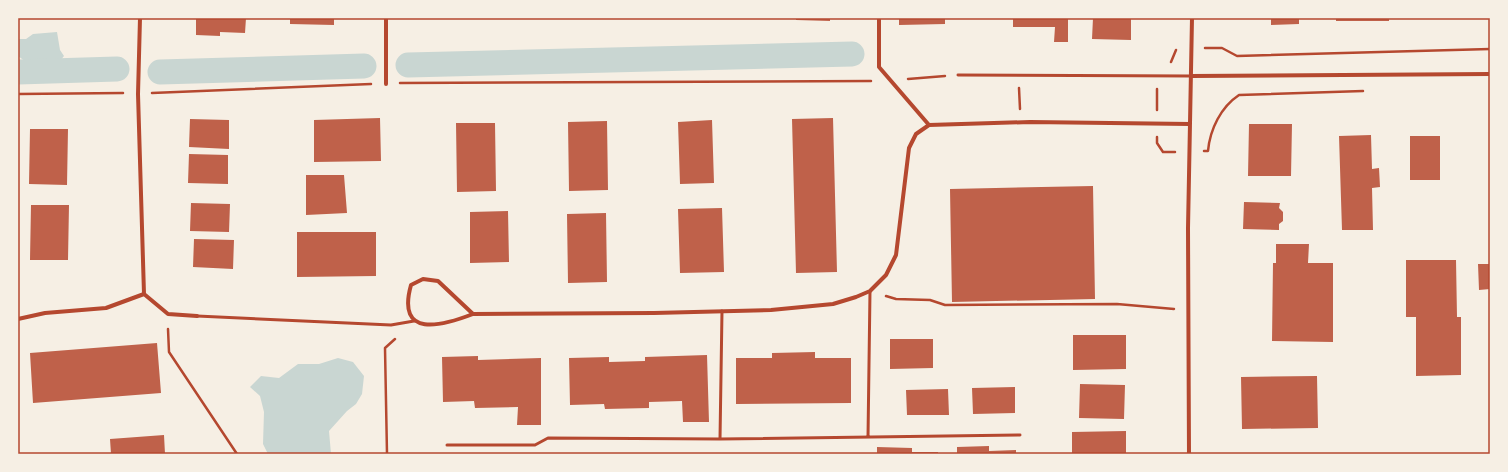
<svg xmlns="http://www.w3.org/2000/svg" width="1508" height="472" viewBox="0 0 1508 472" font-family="'Asap Condensed',sans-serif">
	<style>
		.water { fill: #c9d6d2 }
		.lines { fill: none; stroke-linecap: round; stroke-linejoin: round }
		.canal { stroke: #c9d6d2; stroke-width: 25 }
		.building { fill: #bf614a }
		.path { stroke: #b5482f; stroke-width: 2.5 }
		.service { stroke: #b5482f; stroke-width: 3 }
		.minor { stroke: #b5482f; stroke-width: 4 }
		.neatline { fill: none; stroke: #b5482f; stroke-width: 1.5 }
	</style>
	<rect width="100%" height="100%" fill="#f6efe4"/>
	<path class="water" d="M 57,32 L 60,50 L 64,56 L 55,67 L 48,63 L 37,70 L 18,56 L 18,39 L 26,39 L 33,34 Z
		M 338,358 L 353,362 L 364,376 L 362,394 L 356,404 L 347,411 L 329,431 L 331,454 L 268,454 L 263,444 L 264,412 L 260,396 L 250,387 L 261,376 L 279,378 L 298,364 L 319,364 Z"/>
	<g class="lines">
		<path class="canal" d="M 408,65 L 852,54
			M 18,72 L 117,69
			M 160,72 L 364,66"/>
	</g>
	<path class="building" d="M 196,18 L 246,18 L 245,33 L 220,32 L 220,36 L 196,35 Z
		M 290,18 L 334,18 L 334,25 L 290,24 Z
		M 796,18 L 830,18 L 830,21 L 796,20 Z
		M 899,18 L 945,18 L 945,24 L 899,25 Z
		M 1013,18 L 1068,18 L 1068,42 L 1054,42 L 1055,27 L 1013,27 Z
		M 1093,18 L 1131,18 L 1131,40 L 1092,39 Z
		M 1271,18 L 1299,18 L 1299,24 L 1271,25 Z
		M 1336,18 L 1389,18 L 1389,21 L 1336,21 Z
		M 380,118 L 381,161 L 314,162 L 314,120 Z
		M 833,118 L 837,272 L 796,273 L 792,119 Z
		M 190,119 L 229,120 L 229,149 L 189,147 Z
		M 712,120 L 714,183 L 680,184 L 678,122 Z
		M 607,121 L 608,190 L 569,191 L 568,122 Z
		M 456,123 L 495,123 L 496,191 L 457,192 Z
		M 1249,124 L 1292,124 L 1291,176 L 1248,176 Z
		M 30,129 L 68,129 L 67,185 L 29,184 Z
		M 1371,135 L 1372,169 L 1379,168 L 1380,187 L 1372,188 L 1373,230 L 1342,230 L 1339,136 Z
		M 1410,136 L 1440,136 L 1440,180 L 1410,180 Z
		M 189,154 L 228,155 L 228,184 L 188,183 Z
		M 306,175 L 344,175 L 347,213 L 306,215 Z
		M 1093,186 L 1095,299 L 952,302 L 950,189 Z
		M 1244,202 L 1280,203 L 1279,208 L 1283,212 L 1283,221 L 1279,224 L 1279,230 L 1243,229 Z
		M 191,203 L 230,204 L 229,232 L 190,231 Z
		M 31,205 L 69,205 L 68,260 L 30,260 Z
		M 722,208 L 724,272 L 680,273 L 678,209 Z
		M 508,211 L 509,262 L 470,263 L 470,212 Z
		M 606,213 L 607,282 L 568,283 L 567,214 Z
		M 297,232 L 376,232 L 376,276 L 297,277 Z
		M 194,239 L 234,240 L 233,269 L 193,267 Z
		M 1276,244 L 1309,244 L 1308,263 L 1333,263 L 1333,342 L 1272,341 L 1273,263 L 1276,263 Z
		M 1406,260 L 1456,260 L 1457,317 L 1461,317 L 1461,375 L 1416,376 L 1416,317 L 1406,317 Z
		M 1478,264 L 1490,264 L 1490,289 L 1479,290 Z
		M 1073,335 L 1126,335 L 1126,369 L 1073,370 Z
		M 890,339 L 933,339 L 933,368 L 890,369 Z
		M 157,343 L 161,393 L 33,403 L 30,353 Z
		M 815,352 L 815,358 L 851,358 L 851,403 L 736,404 L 736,358 L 772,358 L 772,353 Z
		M 707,355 L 709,422 L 683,422 L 682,401 L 649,402 L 649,408 L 605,409 L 604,404 L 570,405 L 569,358 L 609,357 L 609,362 L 645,361 L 645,357 Z
		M 478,356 L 478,360 L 541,358 L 541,425 L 517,425 L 518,407 L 475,408 L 474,401 L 443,402 L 442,357 Z
		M 1317,376 L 1318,428 L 1242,429 L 1241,377 Z
		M 1080,384 L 1125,385 L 1124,419 L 1079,418 Z
		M 1015,387 L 1015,413 L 973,414 L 972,388 Z
		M 948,389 L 949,415 L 907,415 L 906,390 Z
		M 1126,431 L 1126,454 L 1072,454 L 1072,432 Z
		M 164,435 L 165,454 L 111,454 L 110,439 Z
		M 989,446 L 989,451 L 1016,450 L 1016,454 L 957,454 L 957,447 Z
		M 877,447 L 912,448 L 912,452 L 938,452 L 938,454 L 877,454 Z"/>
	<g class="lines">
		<path class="path" d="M 1205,48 L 1222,48 L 1237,56 L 1490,49
			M 1171,62 L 1176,50
			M 908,79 L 945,76
			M 400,83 L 871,81
			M 1019,88 L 1020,109
			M 152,93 L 371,84
			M 18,94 L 123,93
			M 1157,110 L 1157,89
			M 1157,137 L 1157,143 L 1163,152 L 1175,152
			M 1204,151 L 1208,151 C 1210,129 1221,107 1239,95 L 1363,91
			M 886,296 L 896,299 L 930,300 L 945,305 L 1117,304 L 1174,309
			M 168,329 L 169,352 L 237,454
			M 387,454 L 385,348 L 395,339"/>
		<path class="service" d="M 958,75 L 1191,76
			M 197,316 L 391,325 L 414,321
			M 868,437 L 870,291
			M 720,439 L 722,311
			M 447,445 L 535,445 L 548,438 L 720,439 L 1020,435"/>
		<path class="minor" d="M 140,18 L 138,94 L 144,294
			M 386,18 L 386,84
			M 879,18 L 879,67 L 929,125
			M 1191,76 L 1490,74
			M 473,314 L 438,281 L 423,279 L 411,285 C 396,339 442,326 473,314 L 654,313 L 771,310 L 833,304 L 856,297 L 870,291 L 886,275 L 896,255 L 909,148 L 916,134 L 929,125 L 1030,122 L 1190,124
			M 18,319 L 45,313 L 106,308 L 144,294 L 168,314 L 197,316
			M 1189,454 L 1188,228 L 1192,18"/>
	</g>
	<rect width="1508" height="472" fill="none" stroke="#f6efe4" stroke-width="38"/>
	<rect x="19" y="19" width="1470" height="434" class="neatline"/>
</svg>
